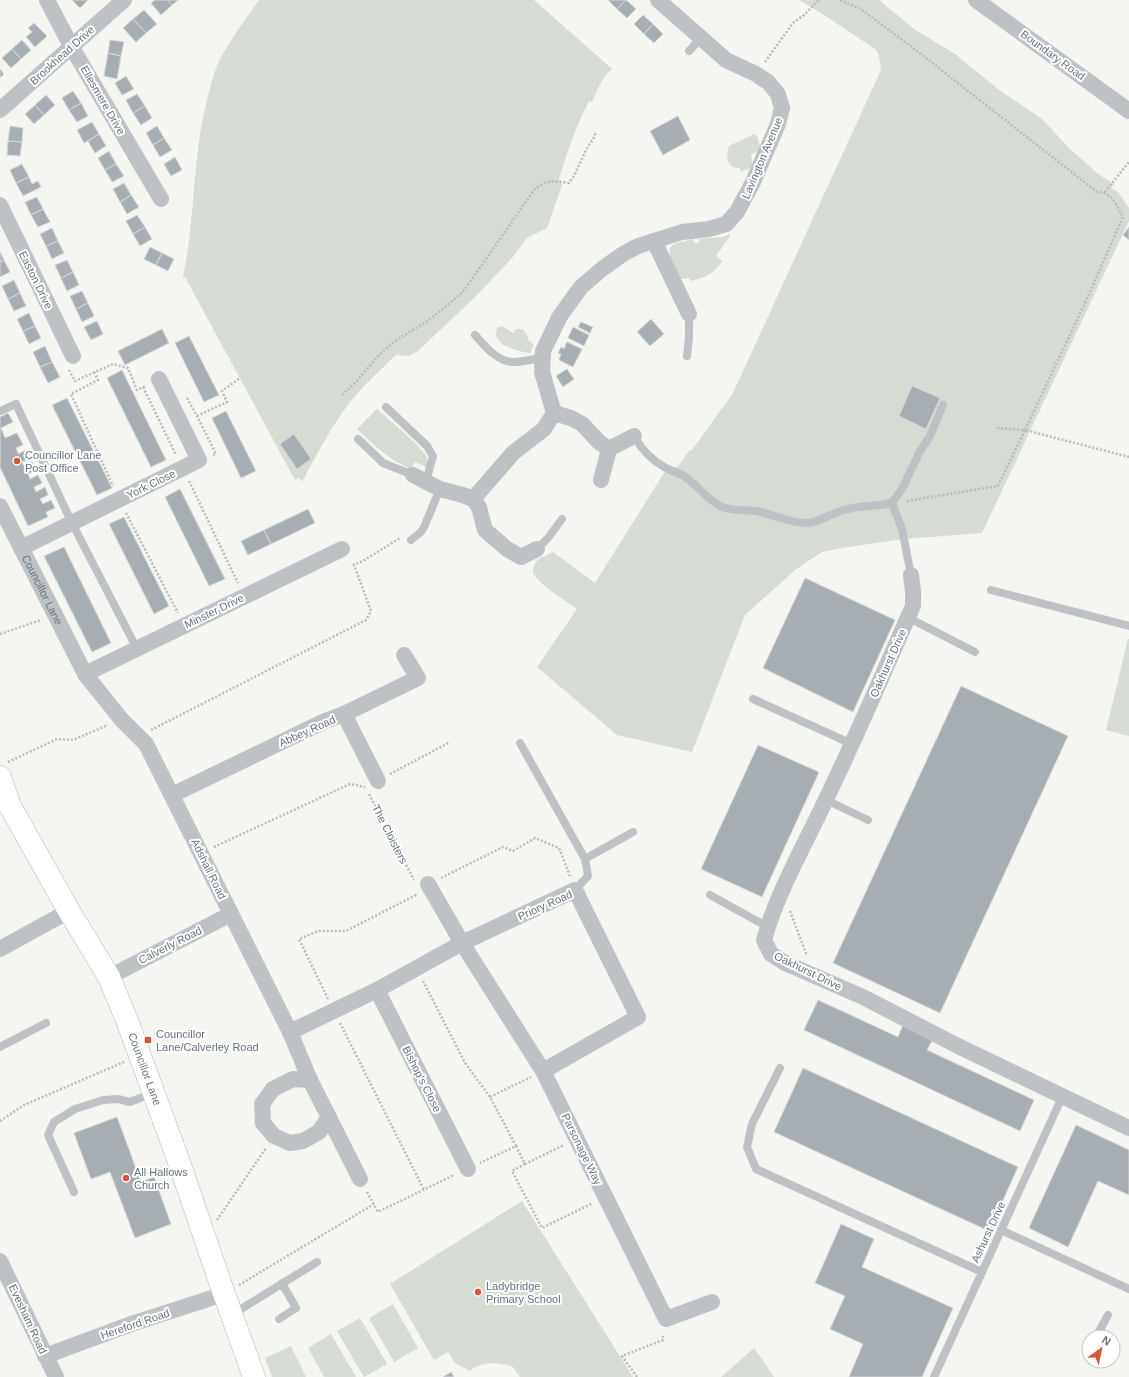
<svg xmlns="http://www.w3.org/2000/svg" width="1129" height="1377" viewBox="0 0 1129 1377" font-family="Helvetica,sans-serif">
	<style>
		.green { fill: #d6dbd3 }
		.building { fill: #a7aeb3; stroke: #d6d6d4 }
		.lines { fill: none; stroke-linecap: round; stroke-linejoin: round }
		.secondary-casing { stroke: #b3b7bb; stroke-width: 23 }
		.path { stroke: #b8bbbc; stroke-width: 2.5; stroke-dasharray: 2 2; stroke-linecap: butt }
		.lane { stroke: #bec2c5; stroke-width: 8 }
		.street { stroke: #bec2c5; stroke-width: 16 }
		.secondary { stroke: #fff; stroke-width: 22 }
		.poi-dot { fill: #d25934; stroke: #fff; stroke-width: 1.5 }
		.labels { text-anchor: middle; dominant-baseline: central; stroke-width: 4; stroke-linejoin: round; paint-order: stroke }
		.street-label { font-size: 11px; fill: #66747f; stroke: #fff }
		.poi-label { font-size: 11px; fill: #66747f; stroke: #fff; text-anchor: start }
	</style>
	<rect width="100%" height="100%" fill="#f5f5f1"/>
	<path class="green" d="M 259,0 L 534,0 L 612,69 C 602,76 597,91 592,102 L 589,101 C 576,126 567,152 559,179 L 562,185 L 547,228 L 527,238 L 512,258 L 475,297 L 418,351 L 408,356 L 396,355 C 377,373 357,391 342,413 C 327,435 314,459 302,482 L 300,478 L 295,480 L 185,277 L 183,277 C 196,217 192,155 208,96 C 211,84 214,72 219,61 C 230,40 245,20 259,0 Z
		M 799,0 L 879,0 L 914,29 L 955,54 L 998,89 L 1042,119 L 1069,148 L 1098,174 L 1114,184 L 1111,188 L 1118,192 L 1129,208 L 1129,221 L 982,533 L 904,539 L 841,548 L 822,552 L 795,570 L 745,615 L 692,752 L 617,735 L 537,667 L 577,609 C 567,602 537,583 533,573 C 532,570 534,565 536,562 C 540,557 548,555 553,552 L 595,583 L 664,473 L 678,466 L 690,450 L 692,450 L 733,393 L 881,70 C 880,63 880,55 875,49 L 824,15 Z
		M 754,134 L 758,138 L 760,147 L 757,152 L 751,154 L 752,159 L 752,166 L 747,170 L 740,171 L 740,168 C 726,169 726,155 729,146 Z
		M 730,234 L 730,236 L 716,256 L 722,261 C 714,274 706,277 691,281 L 689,278 L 682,279 C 673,273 667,256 671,246 L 676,243 L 694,239 L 694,243 L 699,243 L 699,239 L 723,237 Z
		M 502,326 L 513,333 L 516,329 L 522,329 L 526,333 L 529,341 L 534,345 L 530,353 C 520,352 496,346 496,334 C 496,332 497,330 497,328 Z
		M 377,409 C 386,417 424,448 427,458 C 428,461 427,464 426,467 L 415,462 L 411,469 C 389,460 374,445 357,429 Z
		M 1128,639 L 1129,639 L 1129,736 L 1106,730 Z
		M 522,1201 L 633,1377 L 520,1377 L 513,1367 C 500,1362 481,1361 470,1371 L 455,1363 L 448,1352 L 434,1360 L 390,1284 Z
		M 393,1304 L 418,1348 L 394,1362 L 369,1318 Z
		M 360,1318 L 387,1364 L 364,1377 L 337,1331 Z
		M 331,1334 L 356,1377 L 324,1377 L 308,1348 Z
		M 291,1346 L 306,1377 L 272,1377 L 265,1358 Z
		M 754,1348 L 774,1377 L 721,1377 Z"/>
	<path class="building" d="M 72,0 L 88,0 L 80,8 Z
		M 155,0 L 167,0 L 172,5 L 161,15 L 151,3 Z
		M 167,0 L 178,0 L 172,5 Z
		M 608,0 L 626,0 L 617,9 Z
		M 626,0 L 636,9 L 627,18 L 617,9 Z
		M 144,10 L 157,24 L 146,33 L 133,19 Z
		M 643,15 L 653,24 L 644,34 L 634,24 Z
		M 133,19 L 146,33 L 136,42 L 123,28 Z
		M 34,23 L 47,36 L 35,47 L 26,37 L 32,32 L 28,28 Z
		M 653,24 L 663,34 L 654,43 L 644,34 Z
		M 22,40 L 31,50 L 21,59 L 12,49 Z
		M 110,40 L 124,42 L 121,56 L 108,53 Z
		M 12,49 L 21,59 L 11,68 L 2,58 Z
		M 108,53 L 121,56 L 117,79 L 104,76 Z
		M 0,69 L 4,74 L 0,78 Z
		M 126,76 L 134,89 L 122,95 L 115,83 Z
		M 73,91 L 81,103 L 69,110 L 62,98 Z
		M 137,94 L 145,106 L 133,113 L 126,100 Z
		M 46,95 L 55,105 L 44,115 L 35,105 Z
		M 81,103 L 88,116 L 77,122 L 69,110 Z
		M 35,105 L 44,115 L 34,124 L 25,114 Z
		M 145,106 L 152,118 L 141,125 L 133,113 Z
		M 678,116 L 690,140 L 663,155 L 650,131 Z
		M 92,122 L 99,134 L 84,143 L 77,130 Z
		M 10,126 L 23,128 L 22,142 L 8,141 Z
		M 157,126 L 164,138 L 153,145 L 146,133 Z
		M 99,134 L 106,146 L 95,153 L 88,141 Z
		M 164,138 L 172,150 L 160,157 L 153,145 Z
		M 8,141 L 22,142 L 20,156 L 7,155 Z
		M 109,151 L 116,164 L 105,170 L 98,158 Z
		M 175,157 L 182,170 L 171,176 L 164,164 Z
		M 22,164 L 29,177 L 16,183 L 10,170 Z
		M 116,164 L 124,176 L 112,182 L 105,170 Z
		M 29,177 L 32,184 L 38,181 L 41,187 L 23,196 L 16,183 Z
		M 124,183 L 131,195 L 120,202 L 113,189 Z
		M 131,195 L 139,207 L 127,214 L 120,202 Z
		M 37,197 L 43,209 L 31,215 L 25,202 Z
		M 43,209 L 50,222 L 38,227 L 31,215 Z
		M 137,215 L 145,227 L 133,234 L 126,221 Z
		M 145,227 L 152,239 L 140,246 L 133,234 Z
		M 1129,227 L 1129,240 L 1123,235 Z
		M 52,228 L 58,241 L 46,246 L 40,234 Z
		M 58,241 L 64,253 L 52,259 L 46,246 Z
		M 150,247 L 162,253 L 156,265 L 144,259 Z
		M 0,252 L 4,260 L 0,262 Z
		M 162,253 L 174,259 L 168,271 L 156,265 Z
		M 4,260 L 10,272 L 0,277 L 0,262 Z
		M 67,260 L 73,272 L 61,278 L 55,265 Z
		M 73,272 L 79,285 L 67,291 L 61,278 Z
		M 14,280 L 20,293 L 8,299 L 2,286 Z
		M 82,291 L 88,303 L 76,309 L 70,296 Z
		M 20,293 L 26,306 L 14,311 L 8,299 Z
		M 88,303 L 94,316 L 82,322 L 76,309 Z
		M 29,313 L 35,326 L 23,331 L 17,319 Z
		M 651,319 L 664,334 L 650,346 L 637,332 Z
		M 97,321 L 103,334 L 91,340 L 84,327 Z
		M 581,322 L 593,327 L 590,333 L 578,327 Z
		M 35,326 L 41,338 L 29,344 L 23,331 Z
		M 573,327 L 589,335 L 584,346 L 568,338 Z
		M 162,329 L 169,343 L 125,365 L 118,351 Z
		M 189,336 L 219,395 L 204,402 L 175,343 Z
		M 567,342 L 582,349 L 573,367 L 559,360 L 561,354 L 558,353 L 561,347 L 564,349 Z
		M 45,346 L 52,362 L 40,367 L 33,352 Z
		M 52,362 L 60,377 L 48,383 L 40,367 Z
		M 567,369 L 574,379 L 563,387 L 556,376 Z
		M 122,370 L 166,460 L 151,467 L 107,378 Z
		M 912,386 L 940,398 L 926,429 L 899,416 Z
		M 67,398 L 112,488 L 97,495 L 52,405 Z
		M 226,411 L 256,471 L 241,478 L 212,418 Z
		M 8,413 L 13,422 L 1,428 L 5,438 L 17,433 L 23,445 L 16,448 L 18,454 L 26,450 L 29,458 L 22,462 L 24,466 L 32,462 L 36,470 L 28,474 L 30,479 L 38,475 L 42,483 L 34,487 L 36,492 L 45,487 L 48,495 L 40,499 L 43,504 L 51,500 L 55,508 L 46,512 L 48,517 L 28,526 L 0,467 L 0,417 Z
		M 294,434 L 311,459 L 297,469 L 280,444 Z
		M 180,489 L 225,579 L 209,586 L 165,497 Z
		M 308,509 L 315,523 L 271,544 L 264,530 Z
		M 124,517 L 169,606 L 154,614 L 109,524 Z
		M 264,530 L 271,544 L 248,555 L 241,541 Z
		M 64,547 L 111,643 L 92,652 L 44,556 Z
		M 805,578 L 895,620 L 853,712 L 763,668 Z
		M 961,686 L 1068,736 L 940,1013 L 833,963 Z
		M 758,745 L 819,772 L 762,897 L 701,869 Z
		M 818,1000 L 898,1037 L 903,1025 L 933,1039 L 927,1050 L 1034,1100 L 1020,1131 L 804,1030 Z
		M 803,1068 L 1018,1167 L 989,1231 L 774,1132 Z
		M 117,1117 L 141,1182 L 154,1177 L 171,1224 L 135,1238 L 110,1172 L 91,1179 L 74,1133 Z
		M 1076,1125 L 1129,1150 L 1129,1195 L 1098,1181 L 1068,1247 L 1029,1228 Z
		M 841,1224 L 874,1239 L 862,1267 L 953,1308 L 922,1377 L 849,1377 L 863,1344 L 830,1329 L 845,1296 L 815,1283 Z
		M 451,1372 L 454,1377 L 443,1377 Z"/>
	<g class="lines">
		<defs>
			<g id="secondary">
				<path id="s2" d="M 0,777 L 10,806 L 69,911 L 109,977 L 128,1023 L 179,1162 L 222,1288 L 254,1377"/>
			</g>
		</defs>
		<use href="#secondary" class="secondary-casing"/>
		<path class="path" d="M 840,0 L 859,8 L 908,44 L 1097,192 C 1112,192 1116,205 1123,217 L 1086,301 L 1025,430 L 995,428
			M 765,62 L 793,23 L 804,15 L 819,0
			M 1105,192 L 1129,162
			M 69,370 L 75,381 L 113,364 L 128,368 L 137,390 L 146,386
			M 94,372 L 98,380 L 71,394 L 113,486
			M 143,387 L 176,455
			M 342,395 L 355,383 L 379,355 L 395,341 L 429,320 L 463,292 L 534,190 C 547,179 553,181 569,183 L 574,176 L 586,150 L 595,136 L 595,133
			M 187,398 L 197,416 L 216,454 L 212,455
			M 197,416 L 227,402 L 222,391 L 240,378
			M 189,481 L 238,583
			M 907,501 L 998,486 L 1025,430 L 1129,457
			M 126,513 L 178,613
			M 353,564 L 354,565 L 363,561 L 400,538
			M 0,634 L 41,620
			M 151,730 L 366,620 L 371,611 L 354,565
			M 8,762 L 57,739 L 73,740 L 108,725
			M 390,774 L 450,742
			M 369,794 L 414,880
			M 214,847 L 350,784 L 365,787
			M 441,878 L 503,847 L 513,851 L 535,838 L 559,848 L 570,876
			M 790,911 L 807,956
			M 423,981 L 465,1063 L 490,1097 L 516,1146 L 480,1163
			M 328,999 L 299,939 L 318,931 L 346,931 L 416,895 L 417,893
			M 340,1023 L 424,1190
			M 490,1097 L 531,1077
			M 0,1121 L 24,1105 L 124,1062
			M 516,1146 L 525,1164 L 564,1145
			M 525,1164 L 512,1171 L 542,1228 L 593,1203
			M 139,1177 L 162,1168
			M 367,1192 L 378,1212 L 454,1175
			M 217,1220 L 266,1148
			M 239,1285 L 374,1204
			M 637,1377 L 622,1356 L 663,1340 L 663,1336"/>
		<path class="lane" d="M 689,51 L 701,38
			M 475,335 C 485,346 497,362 514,362 C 523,362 533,359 542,358
			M 687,356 L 689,337 L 689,314
			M 386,407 L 427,446 L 433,456 L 426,482
			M 0,411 L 16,404 L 72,523 L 137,649
			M 634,436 C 642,450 651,460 666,468 C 672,471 679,473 685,477 C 698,485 706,499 720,506 C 732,512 744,509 756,511 C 773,514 789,523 807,523 C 817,523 833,513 844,510 C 860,505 876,507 892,503 L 903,487 L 920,451 L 930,436 L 943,405
			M 358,439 L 383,463 L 413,475
			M 892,503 L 902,529 L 911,575
			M 411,540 L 421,532 L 424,527 L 440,489
			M 537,549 L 548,538 L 562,519
			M 991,590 L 1129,626
			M 907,617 L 975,652
			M 753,699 L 852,744
			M 520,743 L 585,859
			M 826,800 L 868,820
			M 575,890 L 588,876 L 585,859 L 633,832
			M 710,895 L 768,927
			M 0,1047 L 46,1023
			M 780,1068 L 752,1124 L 747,1147 L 756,1169 L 982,1272
			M 74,1192 L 48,1135 L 54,1122 L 75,1109 L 103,1100 L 118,1099 L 130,1102 L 153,1093
			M 1001,1230 L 1129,1289
			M 233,1314 L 317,1262
			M 279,1319 L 296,1308 L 282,1283
			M 1096,1337 L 1108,1315
			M 934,1377 L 1063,1095"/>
		<g class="street">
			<path d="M 47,0 L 71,46 L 161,199"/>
			<path d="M 976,0 L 1129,111"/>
			<path d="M 0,110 L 124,0"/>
			<path d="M 0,205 L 73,356"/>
			<path d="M 654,241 L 689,314"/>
			<path d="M 554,413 L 571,418 L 582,424 L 599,442 L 609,449 L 634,436"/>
			<path d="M 413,475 L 440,489 L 463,495 L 473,499 L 513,453 L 544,429 L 554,413 L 542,372 L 543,351 L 560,316 L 581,287 L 602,269 L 623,254 L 638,246 L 682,232 L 709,229 L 726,224 L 737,212 L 753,182 L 778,124 L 782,108 L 778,94 L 768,82 L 756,74 L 726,60 L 658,0"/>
			<path d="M 601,480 L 609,449"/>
			<path d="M 473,499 L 479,507 L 485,530 L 507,549 L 521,557 L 537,549"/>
			<path id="s1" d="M 0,506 L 85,674 L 121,719 L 146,744 L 290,1032 L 310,1080 L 360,1179"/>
			<path d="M 21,548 L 199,460 L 159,379"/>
			<path d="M 911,575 L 913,592 L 913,606 C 885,669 858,733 828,795 C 807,841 777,892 764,940 L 771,954 L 785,963 L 863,997 L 958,1046 L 1129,1128"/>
			<path d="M 85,674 L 342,549"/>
			<path d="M 344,714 L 378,781"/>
			<path d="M 172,795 L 325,721 L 344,714 L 418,678 L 404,655"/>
			<path d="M 428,884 L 462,943 L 543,1071 L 666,1319 L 712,1302"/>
			<path d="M 0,949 L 69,911"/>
			<path d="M 109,977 L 231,914"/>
			<path d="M 377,990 L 468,1169"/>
			<path d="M 290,1032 L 377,990 L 462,943 L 575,890 L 638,1017 L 543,1071"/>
			<path d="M 310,1080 L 293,1079 L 273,1089 L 262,1104 L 263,1123 L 274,1136 L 290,1143 L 303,1141 L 319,1132 L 329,1117"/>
			<path d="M 0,1261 L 56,1377"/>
			<path d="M 45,1356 L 134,1323 L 224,1294"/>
		</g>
		<use href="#secondary" class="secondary"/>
	</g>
	<g class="poi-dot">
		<circle cx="17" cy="461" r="4"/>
		<rect x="144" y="1036" width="8" height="8" rx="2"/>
		<circle cx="126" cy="1178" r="4"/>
		<circle cx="478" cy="1292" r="4"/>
	</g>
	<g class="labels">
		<g class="street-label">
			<text transform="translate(62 55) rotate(-42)">Brookhead Drive</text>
			<text transform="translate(1053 55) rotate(36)">Boundary Road</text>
			<text transform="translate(103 100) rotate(60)">Ellesmere Drive</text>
			<text transform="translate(762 158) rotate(-67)">Lavington Avenue</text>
			<text transform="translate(36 280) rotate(64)">Easton Drive</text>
			<text transform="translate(151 484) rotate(-26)">York Close</text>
			<text stroke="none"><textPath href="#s1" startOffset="94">Councillor Lane</textPath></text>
			<text transform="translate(214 611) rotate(-26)">Minster Drive</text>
			<text transform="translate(888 663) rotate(-66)">Oakhurst Drive</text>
			<text transform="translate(307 731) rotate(-24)">Abbey Road</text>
			<text transform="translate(390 834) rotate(63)">The Cloisters</text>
			<text transform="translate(209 869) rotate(64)">Adshall Road</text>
			<text transform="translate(545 905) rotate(-24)">Priory Road</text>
			<text transform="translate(170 945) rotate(-27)">Calverly Road</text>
			<text transform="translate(808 971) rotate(26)">Oakhurst Drive</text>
			<text stroke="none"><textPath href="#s2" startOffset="327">Councillor Lane</textPath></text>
			<text transform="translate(422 1079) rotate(63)">Bishop's Close</text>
			<text transform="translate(582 1149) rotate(64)">Parsonage Way</text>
			<text transform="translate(988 1232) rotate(-65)">Ashurst Drive</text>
			<text transform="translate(28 1319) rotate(65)">Evesham Road</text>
			<text transform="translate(135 1324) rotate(-19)">Hereford Road</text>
		</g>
		<g class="poi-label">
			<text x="25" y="455">Councillor Lane<tspan x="25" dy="13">Post Office</tspan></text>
			<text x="156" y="1034">Councillor<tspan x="156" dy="13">Lane/Calverley Road</tspan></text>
			<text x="134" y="1172">All Hallows<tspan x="134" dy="13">Church</tspan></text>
			<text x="486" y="1286">Ladybridge<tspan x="486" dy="13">Primary School</tspan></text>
		</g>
	</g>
	<g transform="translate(1101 1349) rotate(33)"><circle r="19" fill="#ffffff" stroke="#c2c7cc"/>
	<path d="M0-3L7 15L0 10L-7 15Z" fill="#d25934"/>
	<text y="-6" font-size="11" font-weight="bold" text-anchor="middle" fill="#66747f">N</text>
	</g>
</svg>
